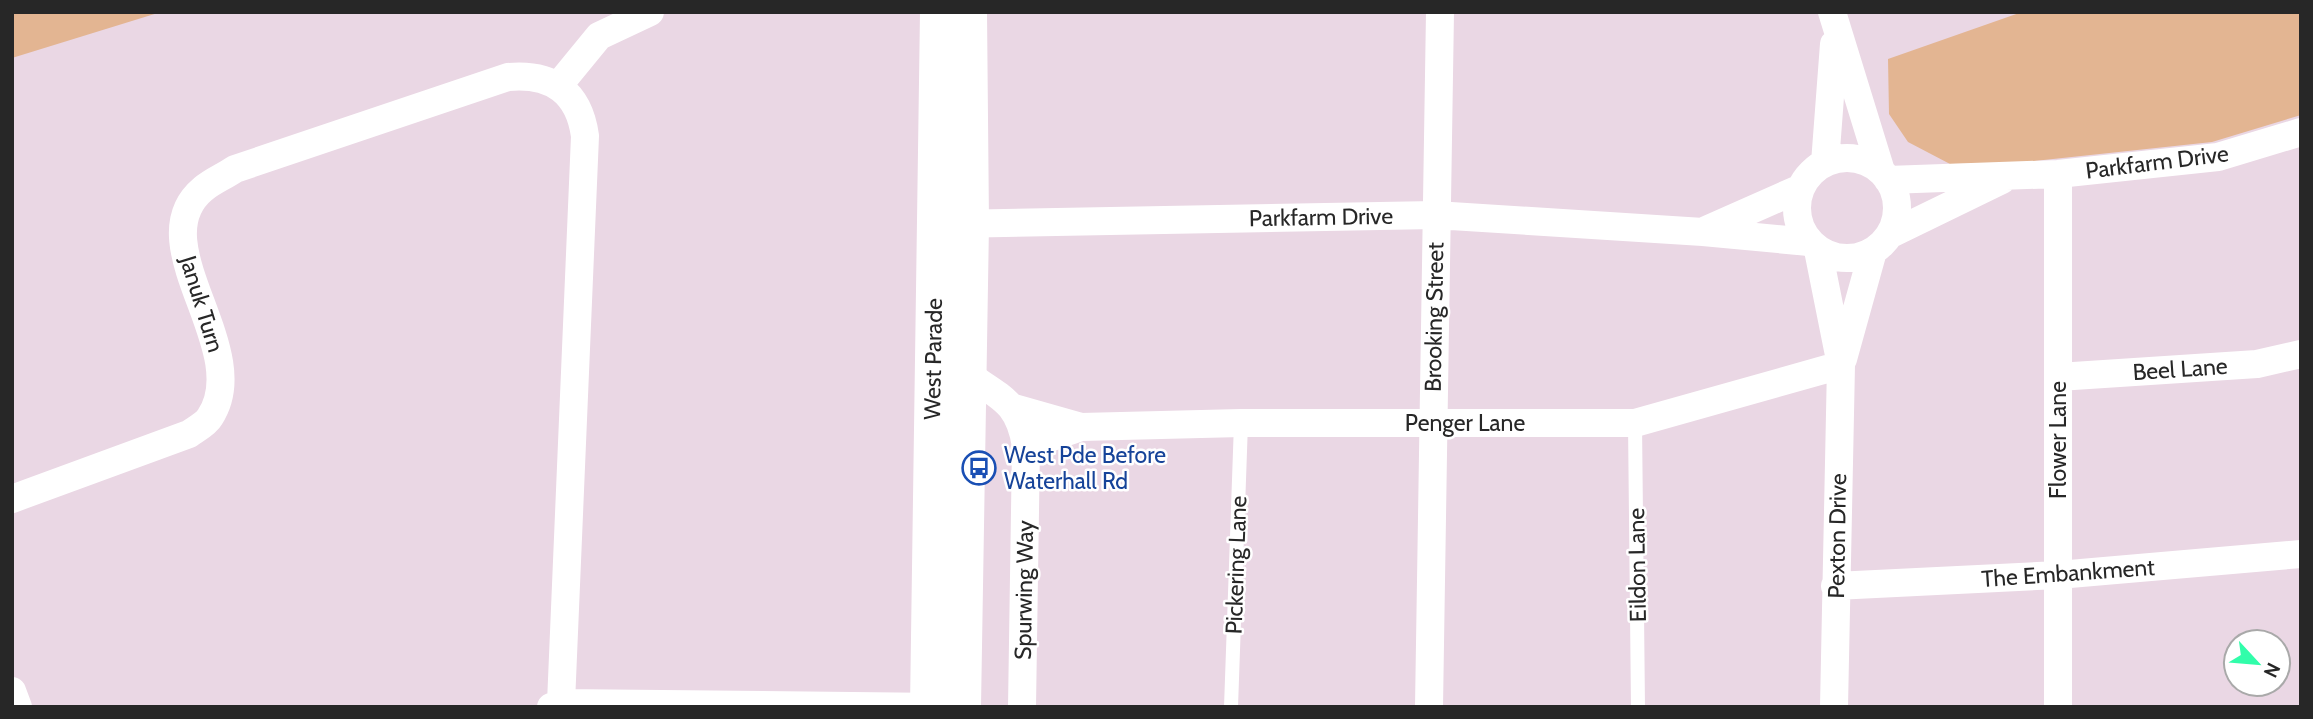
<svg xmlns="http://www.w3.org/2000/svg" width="2313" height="719" viewBox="0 0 2313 719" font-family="Cabin,sans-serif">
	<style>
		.green { fill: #e3b592 }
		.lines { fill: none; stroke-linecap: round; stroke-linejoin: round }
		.lane { stroke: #fff; stroke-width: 14 }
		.street { stroke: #fff; stroke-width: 28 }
		.secondary { stroke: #fff; stroke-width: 38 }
		.labels { text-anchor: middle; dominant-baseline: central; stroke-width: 5; stroke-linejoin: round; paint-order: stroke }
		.street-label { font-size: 23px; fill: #272727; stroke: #fff }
		.transit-label { font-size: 23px; fill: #164399; stroke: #fff; text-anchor: start }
	</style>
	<rect width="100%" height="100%" fill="#ead7e4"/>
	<path class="green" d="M 12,12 L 161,12 L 12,58 Z
		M 2022,12 L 2301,12 L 2301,115 L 2212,142 L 2016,163 L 1950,164 L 1908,142 L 1889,114 L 1888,59 Z"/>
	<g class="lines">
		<path class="lane" d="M 1635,423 L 1638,707
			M 1231,707 L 1241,423"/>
		<path class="street" d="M 1832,12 L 1881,171
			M 558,86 L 599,36 L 650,12
			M1797 208a50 50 0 1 1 100 0a50 50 0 1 1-100 0Z
			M 1825,163 L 1834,44
			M 2058,174 L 2058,707
			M 1888,180 L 2058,174 L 2218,157 L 2301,132
			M 951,224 L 1435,215 L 1703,232 L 1809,242
			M 1706,230 L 1801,188
			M 1889,235 L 2002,180
			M 1818,250 L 1841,365 L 1834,707
			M 1843,359 L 1873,251
			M 967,374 C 1001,398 1019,402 1026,446 L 1022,707
			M 2058,377 L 2257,364 L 2301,354
			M 1014,408 L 1081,427
			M 1026,446 L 1081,427 L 1241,423 L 1635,423 L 1841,365
			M 12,499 L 189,434 C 196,429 206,424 210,417 C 255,349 138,243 203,189 C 212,181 225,176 235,169 L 508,77 C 552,73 579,92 585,136 L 561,703
			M 1835,586 L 2058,575 L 2301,554
			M 12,691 L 18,707
			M 551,707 L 561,703 L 943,707
			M 1429,707 L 1440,12"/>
		<path class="secondary" d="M 929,707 L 939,12
			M 962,707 L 970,224 L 968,12"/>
	</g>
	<defs>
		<symbol id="bus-ring" viewBox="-11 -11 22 22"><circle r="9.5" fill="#fff" stroke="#1a4fb4" stroke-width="1.5"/><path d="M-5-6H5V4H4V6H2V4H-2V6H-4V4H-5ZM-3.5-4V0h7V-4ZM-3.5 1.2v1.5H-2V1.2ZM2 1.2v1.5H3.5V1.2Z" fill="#1a4fb4"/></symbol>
	</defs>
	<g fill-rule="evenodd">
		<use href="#bus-ring" x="960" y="449" width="38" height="38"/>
	</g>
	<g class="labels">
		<g class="street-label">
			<text transform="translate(2157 162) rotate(-7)">Parkfarm Drive</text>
			<text transform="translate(1321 217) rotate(-1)">Parkfarm Drive</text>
			<text transform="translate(202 304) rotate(73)">Januk Turn</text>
			<text transform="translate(1434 317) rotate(-89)">Brooking Street</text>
			<text transform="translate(933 359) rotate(-89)">West Parade</text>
			<text transform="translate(2180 369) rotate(-4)">Beel Lane</text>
			<text x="1465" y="423">Penger Lane</text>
			<text transform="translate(2058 440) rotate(-90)">Flower Lane</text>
			<text transform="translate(1837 536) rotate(-89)">Pexton Drive</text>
			<text transform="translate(1236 565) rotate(-88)">Pickering Lane</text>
			<text transform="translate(1637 565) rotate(-91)">Eildon Lane</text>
			<text transform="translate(2068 573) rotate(-4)">The Embankment</text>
			<text transform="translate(1024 590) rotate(-89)">Spurwing Way</text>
		</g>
		<g class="transit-label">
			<text x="1004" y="455">West Pde Before<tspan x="1004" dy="26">Waterhall Rd</tspan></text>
		</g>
	</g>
	<rect width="2313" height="719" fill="none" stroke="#272727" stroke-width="28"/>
	<g transform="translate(2257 663) rotate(116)"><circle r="33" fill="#ffffff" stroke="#a9a9a9" stroke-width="2"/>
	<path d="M0-5L12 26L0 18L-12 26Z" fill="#31fdaa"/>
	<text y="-10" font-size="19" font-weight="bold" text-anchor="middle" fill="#272727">N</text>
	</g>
</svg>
